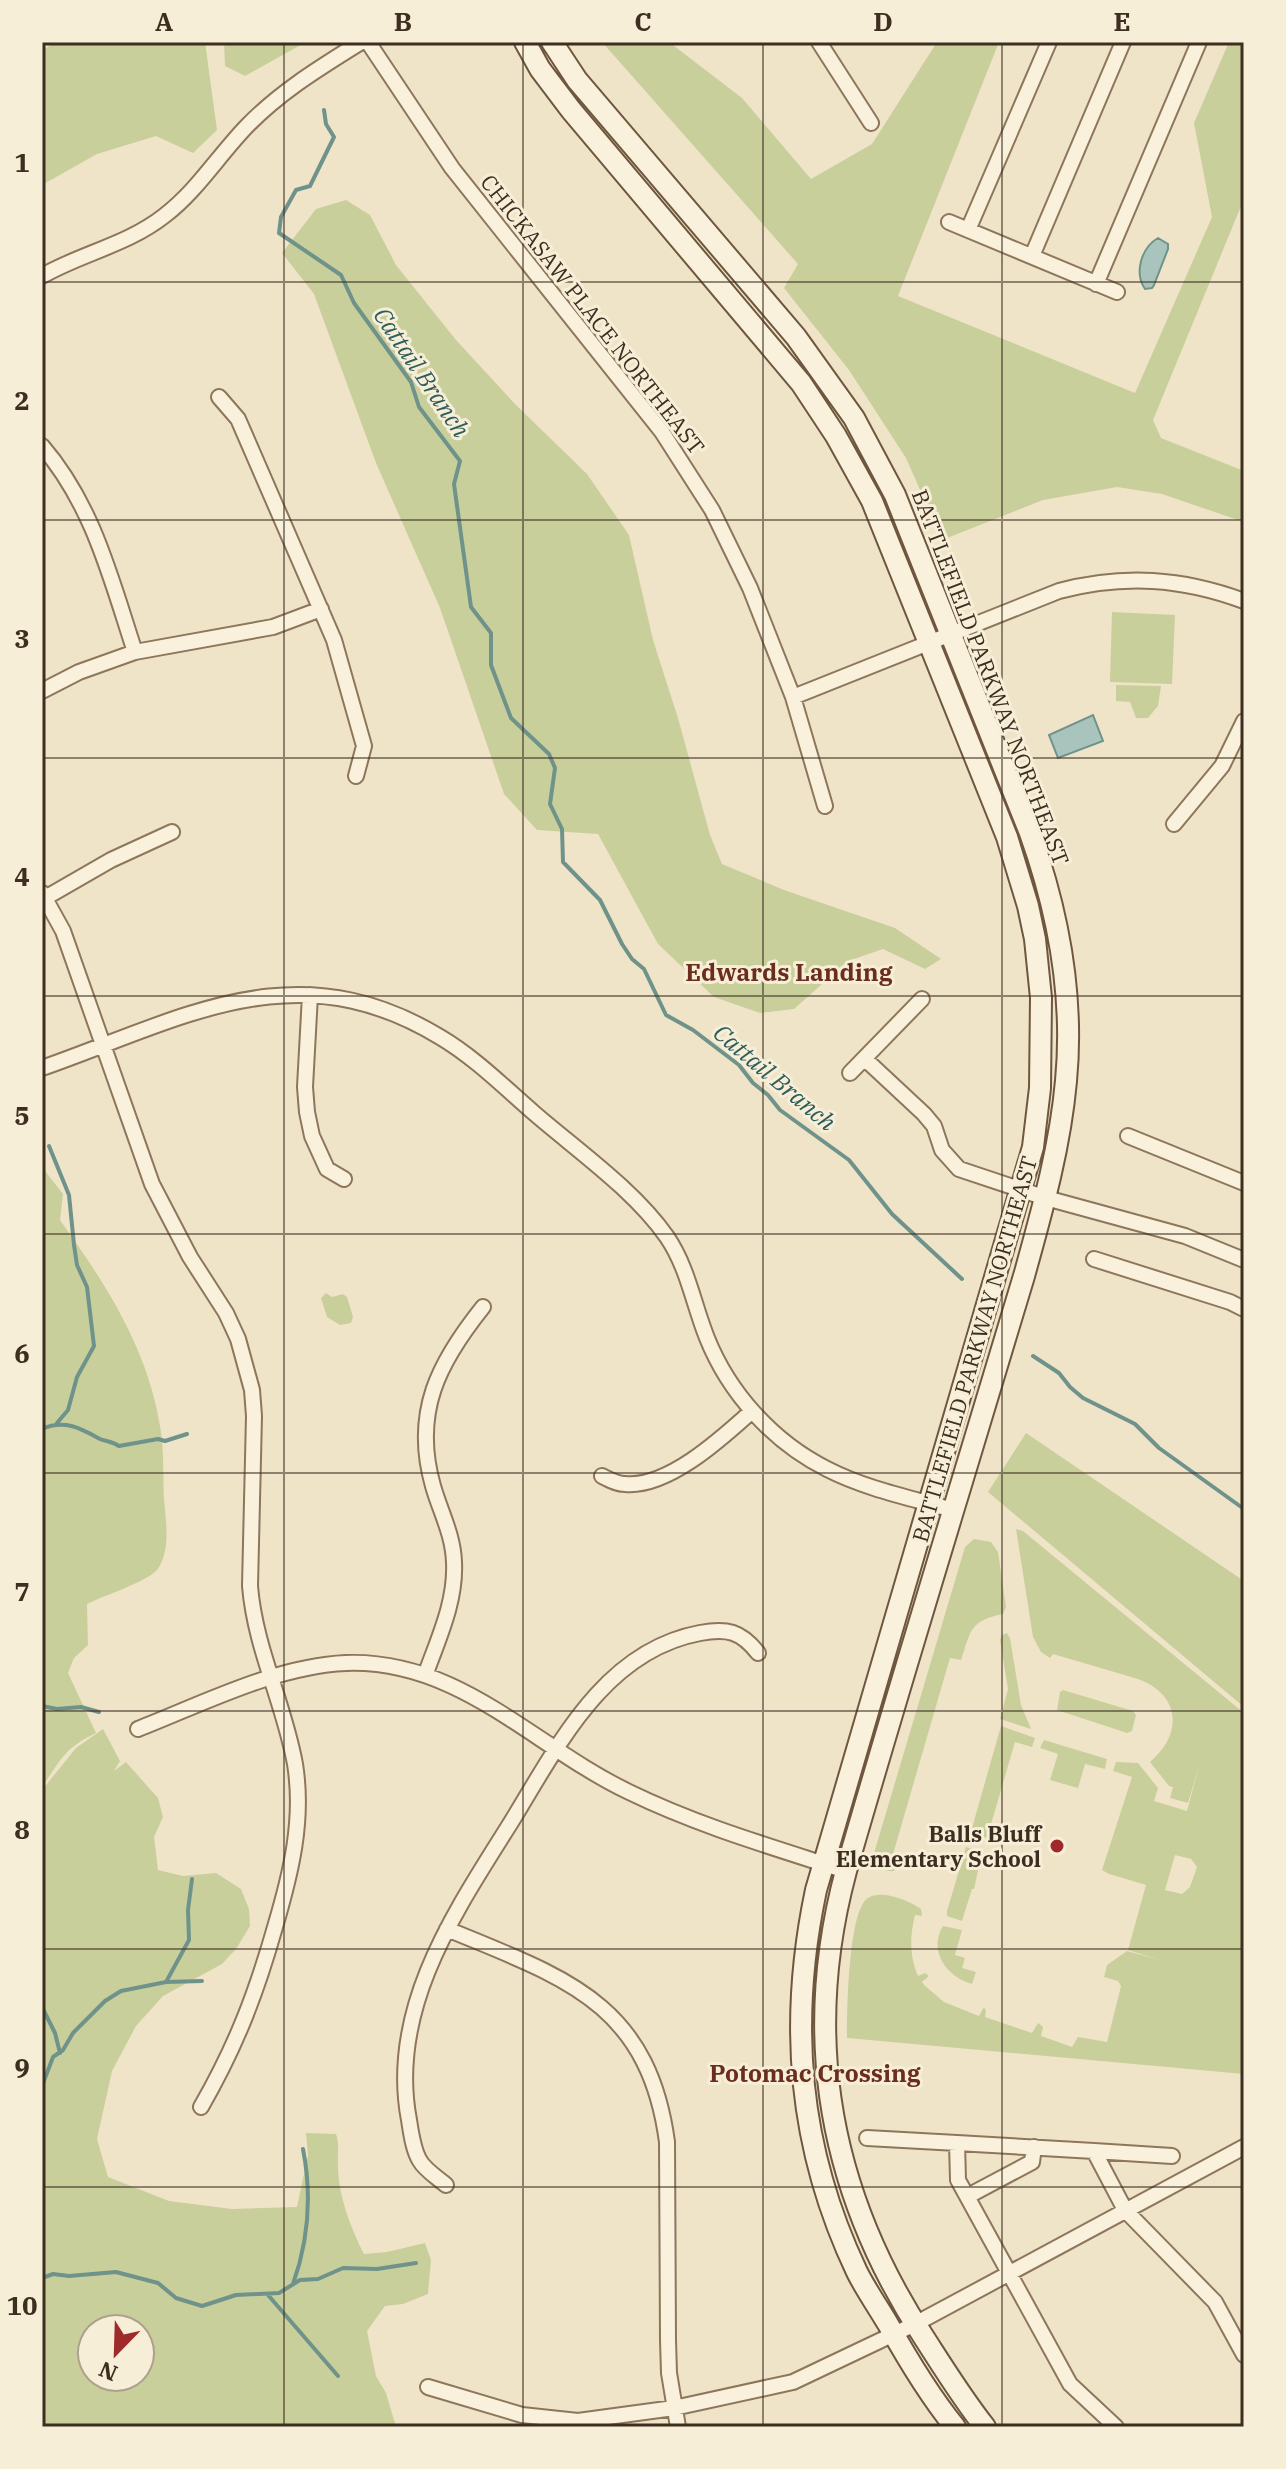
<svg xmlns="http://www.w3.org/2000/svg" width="1286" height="2469" viewBox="0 0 1286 2469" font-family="'IBM Plex Serif',serif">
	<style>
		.green { fill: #c9cf9b; fill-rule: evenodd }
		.water { fill: #a9c4bc; stroke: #6f938a; stroke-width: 2 }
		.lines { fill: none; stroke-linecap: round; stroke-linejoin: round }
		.stream { stroke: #6f938a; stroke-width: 4 }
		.street-casing { stroke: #8d765c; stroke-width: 18 }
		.secondary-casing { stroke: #6f573f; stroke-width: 24 }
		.street { stroke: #faf1dc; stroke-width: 14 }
		.secondary { stroke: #faf1dc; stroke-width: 20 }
		.grid { fill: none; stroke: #3d2e20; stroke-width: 2; stroke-opacity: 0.55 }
		.poi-dot { fill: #9e2a2b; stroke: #f7eed8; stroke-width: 3 }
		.labels { text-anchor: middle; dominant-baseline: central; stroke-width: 6; stroke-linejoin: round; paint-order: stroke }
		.street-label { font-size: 22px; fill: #3d2e20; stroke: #f7eed8 }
		.poi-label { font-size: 22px; font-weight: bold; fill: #3d2e20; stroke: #f7eed8; text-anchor: end }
		.water-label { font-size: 24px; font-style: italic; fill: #2f5d5a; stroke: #f7eed8 }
		.neighbourhood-label { font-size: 24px; font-weight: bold; fill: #6b2e1e; stroke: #f7eed8 }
		.neatline { fill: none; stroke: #3d2e20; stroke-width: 3 }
		.grid-label { font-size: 26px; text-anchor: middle; font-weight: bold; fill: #3d2e20 }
	</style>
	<rect width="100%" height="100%" fill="#f0e4c8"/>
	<path class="green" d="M 55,42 L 205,42 L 217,130 L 193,153 L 156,136 L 97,154 L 42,185 L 42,51 Z
		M 224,42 L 306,42 L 245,76 L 225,66 Z
		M 602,42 L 669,42 L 742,98 L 811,179 L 872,144 L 937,42 L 999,42 L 898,296 L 1135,393 L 1212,217 L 1194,123 L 1229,42 L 1244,42 L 1244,199 L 1153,420 L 1161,438 L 1244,471 L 1244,522 L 1162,494 L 1117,487 L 1043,500 L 942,540 L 906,458 L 849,370 L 784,288 L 798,264 Z
		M 346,200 L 370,215 L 396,265 L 456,340 L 515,404 L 587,474 L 629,535 L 653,640 L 678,718 L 710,835 L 722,864 L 784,890 L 895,928 L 941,959 L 925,969 L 883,949 L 848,961 L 794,1009 L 760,1013 L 714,997 L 658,944 L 598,834 L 537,830 L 504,794 L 440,608 L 376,463 L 314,294 L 282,253 L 316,209 Z
		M 1112,612 L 1175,615 L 1172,684 L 1110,682 Z
		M 1116,685 L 1161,686 L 1158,706 L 1148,718 L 1136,718 L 1130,702 L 1116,701 Z
		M 42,1167 L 63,1194 L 60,1220 C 107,1286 149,1350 161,1432 C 164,1454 163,1477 164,1499 C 166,1521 171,1551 157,1570 C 148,1581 103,1596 87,1604 L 88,1645 L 74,1658 L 68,1673 L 96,1733 C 63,1749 61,1760 42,1787 Z
		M 326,1293 L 332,1297 L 343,1294 L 347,1297 L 353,1317 L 351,1323 L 340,1325 L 327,1317 L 321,1298 Z
		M 1026,1433 L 1244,1581 L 1244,1707 L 988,1492 Z
		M 1016,1529 L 1023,1531 L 1244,1713 L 1244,2074 L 847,2038 C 847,2013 848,1910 868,1898 C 881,1889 910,1901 921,1909 L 922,1916 L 915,1915 C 910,1936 909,1955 918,1976 L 925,1973 L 929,1976 L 922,1982 L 924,1985 L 944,2002 L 979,2016 L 984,2007 L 986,2011 L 985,2017 L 1032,2033 L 1038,2023 L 1043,2027 L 1041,2036 L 1072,2047 L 1078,2037 L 1107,2042 L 1121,1986 L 1118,1981 L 1104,1977 L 1107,1965 L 1127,1951 L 1160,1960 L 1128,1950 L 1146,1885 L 1109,1874 L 1102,1870 L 1132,1777 L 1113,1771 L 1116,1762 L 1138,1763 L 1158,1788 L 1154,1801 L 1187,1811 L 1199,1766 L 1188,1803 L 1170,1798 L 1173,1787 L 1169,1786 L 1150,1762 C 1183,1734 1181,1695 1138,1679 L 1053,1654 L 1050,1658 L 1041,1652 L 1033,1637 ZM 1175,1855 L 1191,1859 L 1197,1867 L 1190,1887 L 1182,1894 L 1165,1890 Z
		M 974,1539 L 991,1542 L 998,1552 L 1006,1607 L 1003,1614 C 969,1621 971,1631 961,1660 L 950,1658 L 891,1861 L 898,1864 L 894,1871 C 887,1872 875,1867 872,1860 L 965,1547 Z
		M 1007,1633 L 1010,1638 L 1021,1705 L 1031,1729 L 1000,1719 L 1008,1689 L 1000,1640 L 1002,1635 Z
		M 1063,1690 L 1133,1711 L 1136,1715 L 1132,1731 L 1127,1733 L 1057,1710 L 1060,1692 Z
		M 1001,1726 L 1035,1738 L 1032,1747 L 1015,1742 L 987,1838 L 976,1835 L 972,1828 Z
		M 103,1729 L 120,1761 L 114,1771 L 126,1762 L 158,1798 L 163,1817 L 154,1837 L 158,1870 L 183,1876 L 216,1873 L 241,1889 L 249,1909 L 250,1926 L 236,1949 L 222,1964 L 163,1996 L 136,2026 L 112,2071 L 97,2139 L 108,2177 L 169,2201 L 232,2209 L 297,2207 L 308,2155 L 306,2133 L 336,2134 C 340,2146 337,2153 338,2166 C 338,2195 351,2228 364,2254 L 387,2252 L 425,2243 L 431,2260 L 428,2294 L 403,2304 L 385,2306 L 367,2331 L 376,2376 L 386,2393 L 396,2427 L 42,2427 L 42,1790 L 76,1748 ZM 92,2329 L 140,2329 L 140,2377 L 92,2377 Z
		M 1044,1740 L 1107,1759 L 1105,1769 L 1085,1764 L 1078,1788 L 1050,1780 L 1058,1754 L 1040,1748 Z
		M 966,1847 L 982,1852 L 974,1889 L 972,1889 L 962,1921 L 947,1916 L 947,1911 Z
		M 943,1926 L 962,1930 L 955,1955 L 965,1958 L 962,1968 L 976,1972 L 972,1984 C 946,1977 928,1950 943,1926 Z"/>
	<path class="water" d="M 1158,238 L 1168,244 L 1168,249 L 1154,285 L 1152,288 L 1145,289 C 1134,273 1141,248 1158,238 Z
		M 1093,715 L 1103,741 L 1058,758 L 1049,735 Z"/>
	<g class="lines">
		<path class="stream" d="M 324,110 L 326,124 L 334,137 L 310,186 L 296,190 L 281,217 L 279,233 L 341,275 L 354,303 L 411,382 L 419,407 L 460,461 L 454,484 L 471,607 L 491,633 L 491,665 L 511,718 L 549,754 L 555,768 L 550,804 L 562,829 L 563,862 L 600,900 L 622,944 L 632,959 L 644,969 L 666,1015 L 693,1030 L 739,1065 L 753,1083 L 768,1095 L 780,1110 L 849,1160 L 892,1214 L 962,1279
			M 49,1146 L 69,1195 L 74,1245 L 77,1265 L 87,1287 L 94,1346 L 77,1377 L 68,1410 L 57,1423
			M 1033,1356 L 1059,1373 L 1070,1387 L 1083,1398 L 1135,1424 L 1159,1448 L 1244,1509
			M 42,1429 C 64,1419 80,1428 100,1439 C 107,1442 112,1441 119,1446 L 158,1439 L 165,1441 L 187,1434
			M 42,1706 L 57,1709 L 81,1707 L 99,1712
			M 166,1982 L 189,1940 L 188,1910 L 192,1879
			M 42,2007 L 55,2033 L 60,2053
			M 42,2086 L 53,2057 L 63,2050 L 73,2033 L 105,2001 L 121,1991 L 166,1982 L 202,1981
			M 42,2278 L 53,2274 L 69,2276 L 116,2272 L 158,2283 L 176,2298 L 202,2306 L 236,2295 L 279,2293 L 300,2280 L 318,2279 L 343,2268 L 377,2269 L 416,2263
			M 293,2284 C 309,2239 312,2195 303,2149
			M 268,2295 L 338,2376
			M 42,2426 L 45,2427"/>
		<defs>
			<path id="street" d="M 368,42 L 452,168 L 662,432 L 712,510 L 750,588 L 793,697 L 825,806
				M 819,42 L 871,123
				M 949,222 L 1117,292
				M 968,230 L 1049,42
				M 1032,256 L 1123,42
				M 42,276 C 82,253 127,245 164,216 C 197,191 218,156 247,126 C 281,91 321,67 361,42
				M 1096,284 L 1199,42
				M 219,397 L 238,419 L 334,640 L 364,746 L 356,776
				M 42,446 C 93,505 111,579 135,652
				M 42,691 L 79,672 L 135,652 L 273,627 L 321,609
				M 793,697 L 1059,591 C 1124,574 1182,578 1244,601
				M 1174,824 L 1222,766 L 1244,721
				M 42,893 L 63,931 L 152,1184 L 190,1257 L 226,1313 L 238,1339 L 252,1390 L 254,1416 L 250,1586 C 255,1648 284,1703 295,1764 C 304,1820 291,1873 275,1927 C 256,1994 236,2046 201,2107
				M 45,898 L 111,860 L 172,832
				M 310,995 L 305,1087 L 307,1112 L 312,1136 L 327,1169 L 344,1179
				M 865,1059 L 924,1114 L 934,1126 L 942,1150 L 959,1169 L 1046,1198 L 1185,1236 L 1244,1260
				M 42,1068 C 182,1019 295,949 440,1037 C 474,1057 504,1087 534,1113 C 578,1151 634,1190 667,1237 C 688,1268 693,1303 707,1338 C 729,1393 773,1442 827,1469 C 866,1489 911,1498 953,1510
				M 850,1073 L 922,999
				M 1128,1136 L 1244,1183
				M 1094,1259 L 1230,1302 L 1244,1309
				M 602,1476 C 610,1480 617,1484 625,1484 C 668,1488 722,1438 752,1411
				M 426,1673 C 439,1637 456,1601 454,1562 C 453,1534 440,1511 433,1486 C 412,1412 439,1362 483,1307
				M 138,1729 C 202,1704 276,1666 346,1663 C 459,1659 533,1746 629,1792 C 699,1826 772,1847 846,1871
				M 447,1929 C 562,1977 648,2001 667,2142 L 668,2340 L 669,2373 L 678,2427
				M 867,2138 L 957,2143 L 958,2180 L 1070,2384 L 1116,2427
				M 957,2143 L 1094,2151 L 1125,2210 L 1215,2302 L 1244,2355
				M 1094,2151 L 1172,2156
				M 446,2185 C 438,2178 425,2170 420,2161 C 413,2150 411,2132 409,2120 C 388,2010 454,1913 510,1824 C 557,1748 603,1651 700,1633 C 727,1628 741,1631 758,1653
				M 968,2196 L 1032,2162 L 1034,2147
				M 428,2387 L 522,2415 L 578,2421 L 674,2408 L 793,2382 L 915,2324 L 1244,2147"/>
			<path id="secondary" d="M 525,42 L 540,69 L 571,110 L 801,383 L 836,436 L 872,501 L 1007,837 L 1028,906 L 1035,939 L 1041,998 L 1040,1088 L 1033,1147 L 816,1890 C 788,2023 798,2148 857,2272 C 866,2290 878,2307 888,2324 C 908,2360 929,2395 955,2427
				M 552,42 L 577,80 L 796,337 L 854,418 L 895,495 L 1030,833 C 1058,911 1074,997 1066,1081 C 1060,1148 1042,1211 1024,1276 C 1006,1335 988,1395 970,1455 C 928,1594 886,1732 846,1871 C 801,2038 830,2193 923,2336 C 943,2367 962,2398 985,2427"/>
		</defs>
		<use href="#street" class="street-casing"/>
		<use href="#secondary" class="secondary-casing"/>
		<use href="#street" class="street"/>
		<use href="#secondary" class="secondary"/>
	</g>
	<path class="grid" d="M 284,42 L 284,2427M 523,42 L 523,2427M 763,42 L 763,2427M 1002,42 L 1002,2427M 42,282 L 1244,282M 42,520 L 1244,520M 42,758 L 1244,758M 42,996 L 1244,996M 42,1234 L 1244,1234M 42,1473 L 1244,1473M 42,1711 L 1244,1711M 42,1949 L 1244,1949M 42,2187 L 1244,2187"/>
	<circle class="poi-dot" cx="1057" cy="1846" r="8"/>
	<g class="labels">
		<g class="street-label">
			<text transform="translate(593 314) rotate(52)">CHICKASAW PLACE NORTHEAST</text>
			<text transform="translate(991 677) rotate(69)">BATTLEFIELD PARKWAY NORTHEAST</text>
			<text transform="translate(974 1349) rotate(-74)">BATTLEFIELD PARKWAY NORTHEAST</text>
		</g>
		<g class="poi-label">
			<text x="1041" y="1833">Balls Bluff<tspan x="1041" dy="25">Elementary School</tspan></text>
		</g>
		<g class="water-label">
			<text transform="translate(422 372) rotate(56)">Cattail Branch</text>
			<text transform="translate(775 1077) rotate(40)">Cattail Branch</text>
		</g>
		<g class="neighbourhood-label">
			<text x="789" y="972">Edwards Landing</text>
			<text x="815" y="2073">Potomac Crossing</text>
		</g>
	</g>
	<rect width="1286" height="2469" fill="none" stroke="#f7eed8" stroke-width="88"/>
	<g transform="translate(116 2353) rotate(203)"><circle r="38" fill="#f7eed8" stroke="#ada18e" stroke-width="2"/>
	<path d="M0-6L14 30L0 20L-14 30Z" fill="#9e2a2b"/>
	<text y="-12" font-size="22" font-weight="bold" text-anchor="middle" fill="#3d2e20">N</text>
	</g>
	<rect x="44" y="44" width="1198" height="2381" class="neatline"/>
	<g class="grid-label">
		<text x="164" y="31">A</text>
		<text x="403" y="31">B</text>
		<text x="643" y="31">C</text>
		<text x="883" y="31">D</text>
		<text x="1122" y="31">E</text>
		<text x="22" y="172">1</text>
		<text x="22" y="410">2</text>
		<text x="22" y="648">3</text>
		<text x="22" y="886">4</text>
		<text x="22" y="1125">5</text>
		<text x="22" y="1363">6</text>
		<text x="22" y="1601">7</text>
		<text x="22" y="1839">8</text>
		<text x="22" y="2077">9</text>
		<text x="22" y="2315">10</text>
	</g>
</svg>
